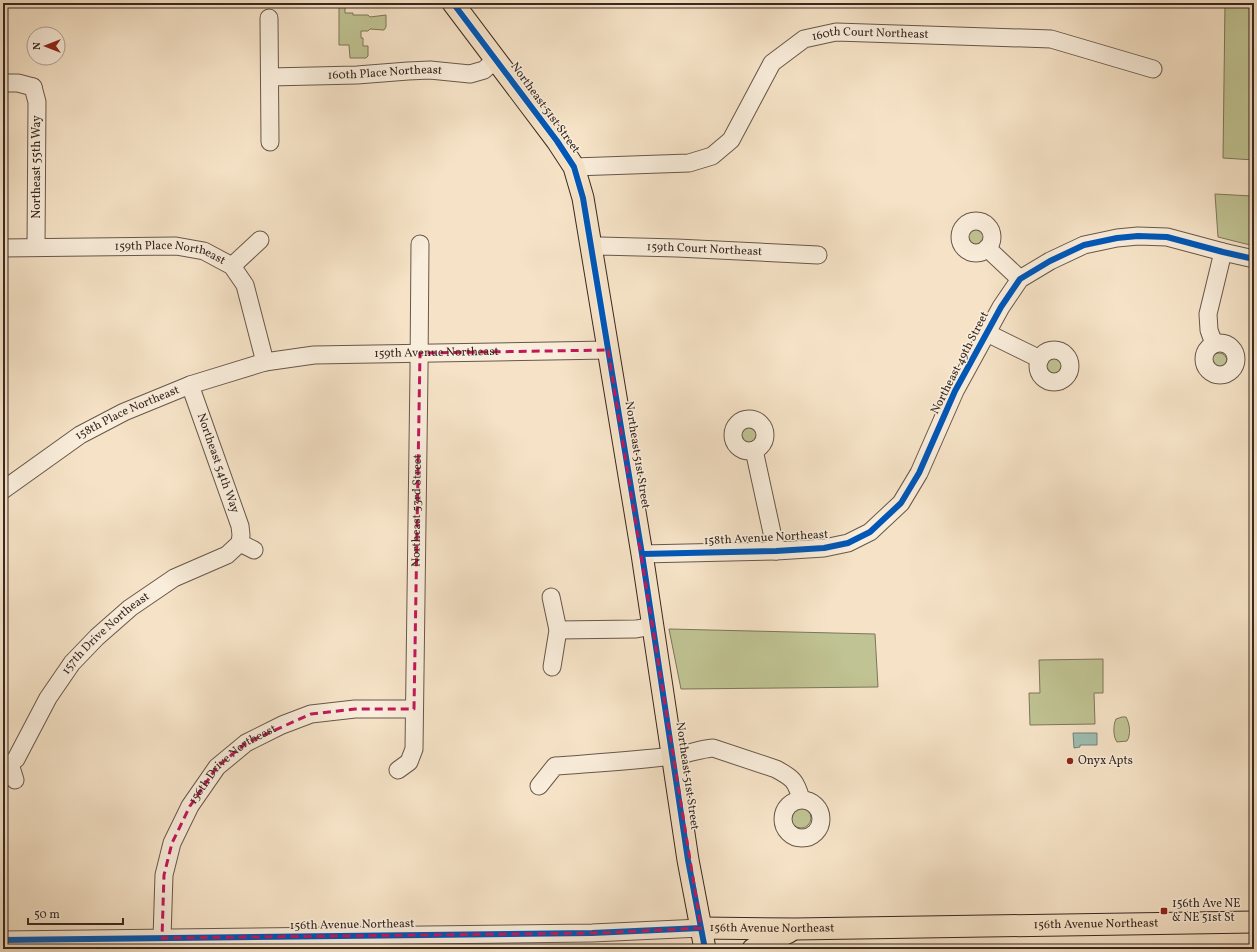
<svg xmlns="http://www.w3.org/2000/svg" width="1257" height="952" viewBox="0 0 1257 952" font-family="Vollkorn,serif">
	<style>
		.green { fill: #c0c393; stroke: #7c765a }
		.water { fill: #9dbeb3; stroke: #758279 }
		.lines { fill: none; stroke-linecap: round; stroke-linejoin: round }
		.minor-casing { stroke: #68574a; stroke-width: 19 }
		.major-casing { stroke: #382821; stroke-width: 23 }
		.minor { stroke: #f9eddb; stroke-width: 17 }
		.major { stroke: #f6e3c7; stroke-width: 21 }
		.cycleway-casing { stroke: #f9eddb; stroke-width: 8 }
		.cycleway { stroke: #0057b8; stroke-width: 6 }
		.marked { fill: none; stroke: #c2185b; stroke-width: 3; stroke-dasharray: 8 5; stroke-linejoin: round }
		.poi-dot { fill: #8f2418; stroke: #f9eddb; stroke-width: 1.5 }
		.labels { text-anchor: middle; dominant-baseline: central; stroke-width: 3; stroke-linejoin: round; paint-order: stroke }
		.street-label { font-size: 12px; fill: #382821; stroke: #f9eddb }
		.poi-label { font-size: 12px; fill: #382821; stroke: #f9eddb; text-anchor: start }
	</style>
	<rect width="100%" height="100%" fill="#f6e3c7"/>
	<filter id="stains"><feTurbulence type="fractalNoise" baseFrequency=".005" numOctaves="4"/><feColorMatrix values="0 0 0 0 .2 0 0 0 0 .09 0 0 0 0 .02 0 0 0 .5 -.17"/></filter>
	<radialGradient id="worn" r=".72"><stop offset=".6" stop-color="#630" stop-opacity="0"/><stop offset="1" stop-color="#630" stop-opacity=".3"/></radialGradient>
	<path class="green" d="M 339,3 L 345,3 L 345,13 L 353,13 L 353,15 L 368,15 L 370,17 L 386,15 L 386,27 L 384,30 L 370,29 L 368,31 L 361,31 L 361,38 L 363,38 L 363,46 L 368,46 L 368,56 L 366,58 L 350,58 L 349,45 L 339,45 Z
		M 1225,3 L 1254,3 L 1254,160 L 1223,158 Z
		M 1215,194 L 1252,196 L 1250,245 L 1218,237 Z
		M967 237a9 9 0 1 1 18 0a9 9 0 1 1-18 0Z
		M1211 361a8 8 0 1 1 16 0a8 8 0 1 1-16 0Z
		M1044 366a9 9 0 1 1 18 0a9 9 0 1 1-18 0Z
		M739 434a9 9 0 1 1 18 0a9 9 0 1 1-18 0Z
		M 669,629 L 875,634 L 878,687 L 681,689 Z
		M 1103,659 L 1103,693 L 1094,693 L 1095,724 L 1030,725 L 1029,693 L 1040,693 L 1039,660 Z
		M 1122,717 L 1126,717 C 1130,724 1131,735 1127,741 L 1117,742 C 1113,737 1113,725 1116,719 Z
		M791 818a10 10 0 1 1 20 0a10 10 0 1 1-20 0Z"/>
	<path class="water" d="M 1073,733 L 1097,733 L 1097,745 L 1080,745 L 1080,747 L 1074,748 Z"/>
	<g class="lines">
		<defs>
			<g id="minor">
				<path d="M 269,18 L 270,142"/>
				<path id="s1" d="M 270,77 L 357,75 L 408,71 L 430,70 L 470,74 L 484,70 L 496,59"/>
				<path d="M 3,83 L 18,83 L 33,87"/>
				<path d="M 33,87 L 37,102 L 36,247"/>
				<path id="s2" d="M 574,167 L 689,163 L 712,156 L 731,140 L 772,63 L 804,39 L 836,32 L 1051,39 L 1153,69"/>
				<circle cx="976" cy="237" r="16"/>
				<path id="s3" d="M 3,248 L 176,246 L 204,251 L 232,266 L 245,285 L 265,362"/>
				<path d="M 987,248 L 1020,279"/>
				<path id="s4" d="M 592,249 L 600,246 L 677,248 L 818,255"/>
				<path d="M 232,266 L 260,240"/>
				<path d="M 987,333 L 1040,359"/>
				<circle cx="1220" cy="359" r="16"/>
				<path d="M 1214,344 L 1209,330 L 1208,314 L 1223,252"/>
				<circle cx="1054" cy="366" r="16"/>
				<path id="s5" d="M 190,385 L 240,526 L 241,535 L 240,543"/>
				<circle cx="749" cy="435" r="16"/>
				<path d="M 754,450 L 776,551"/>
				<path id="s6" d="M 3,490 L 80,435 L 124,412 L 190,385 L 265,362 L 314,355 L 608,350"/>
				<path d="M 240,543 L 254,550"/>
				<path d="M 642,554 L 776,551 L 824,548 L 848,543 L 870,532 L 901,503 L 919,473 L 955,391 L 1001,307 L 1020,279 L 1050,261 L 1084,245 L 1117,238 L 1138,236 L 1167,237 L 1223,252 L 1254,259"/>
				<path d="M 551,597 L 558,630 L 552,667"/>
				<path d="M 558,630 L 636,629 L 653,626"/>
				<path id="s7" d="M 10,764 L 16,759 L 48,698 L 72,663 L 97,637 L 130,608 L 174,578 L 227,555 L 240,543"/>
				<path d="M 10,764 L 15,780"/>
				<path id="s8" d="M 398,770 L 409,762 L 414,749 L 419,370 L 420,244"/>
				<path d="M 539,786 L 555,766 C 594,763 633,761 671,756 C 686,755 699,749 713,748 L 776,769 C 793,778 796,781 801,799"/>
				<circle cx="802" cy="819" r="19"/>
				<path id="s9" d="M 162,938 L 164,875 L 172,843 L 190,806 L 217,767 L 246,743 L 282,725 L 311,714 L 355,709 L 414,709"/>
				<path d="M 3,940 L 592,933 L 701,928"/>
			</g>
			<g id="major">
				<path d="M 453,3 L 557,141 L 574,167 L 583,198 L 642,554 L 688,860 L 705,949"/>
				<path id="s10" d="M 701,928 L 795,929 L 1254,922"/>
				<path d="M 753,949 L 789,932"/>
			</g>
		</defs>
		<use href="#minor" class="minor-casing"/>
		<use href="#major" class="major-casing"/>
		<use href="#minor" class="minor"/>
		<use href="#major" class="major"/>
		<defs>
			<path id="cycleway" d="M 453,3 L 557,141 L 574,167 L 583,198 L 642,554 L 688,860 L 705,949
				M 642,554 L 776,551 L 824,548 L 848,543 L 870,532 L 901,503 L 919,473 L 955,391 L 1001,307 L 1020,279 L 1050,261 L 1084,245 L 1117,238 L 1138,236 L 1167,237 L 1223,252 L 1254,259
				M 3,940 L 592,933 L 701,928"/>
		</defs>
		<use href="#cycleway" class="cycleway-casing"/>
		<use href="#cycleway" class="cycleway"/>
	</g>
	<path class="marked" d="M 608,350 L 701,928 L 600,933 L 162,938 L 164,875 L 172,843 L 190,806 L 217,767 L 246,743 L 311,714 L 355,709 L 414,709 L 420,353 Z"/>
	<g class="poi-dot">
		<circle cx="1070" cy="761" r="4"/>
		<rect x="1160" y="907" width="8" height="8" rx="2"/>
	</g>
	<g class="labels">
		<g class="street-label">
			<text stroke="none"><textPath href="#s2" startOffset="358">160th Court Northeast</textPath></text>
			<text stroke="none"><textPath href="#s1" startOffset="115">160th Place Northeast</textPath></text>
			<text transform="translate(545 108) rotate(54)">Northeast 51st Street</text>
			<text transform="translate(37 167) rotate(-90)">Northeast 55th Way</text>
			<text stroke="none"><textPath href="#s4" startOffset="113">159th Court Northeast</textPath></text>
			<text stroke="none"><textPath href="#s3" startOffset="168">159th Place Northeast</textPath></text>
			<text stroke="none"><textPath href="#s6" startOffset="466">159th Avenue Northeast</textPath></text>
			<text transform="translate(960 363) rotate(-63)">Northeast 49th Street</text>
			<text stroke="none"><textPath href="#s6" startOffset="147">158th Place Northeast</textPath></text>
			<text transform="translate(637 455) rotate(81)">Northeast 51st Street</text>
			<text stroke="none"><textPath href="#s5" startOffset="83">Northeast 54th Way</textPath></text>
			<text stroke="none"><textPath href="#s8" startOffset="266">Northeast 53rd Street</textPath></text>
			<text transform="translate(766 538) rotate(-3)">158th Avenue Northeast</text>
			<text stroke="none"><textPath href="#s7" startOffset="164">157th Drive Northeast</textPath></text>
			<text stroke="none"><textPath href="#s9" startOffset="198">156th Drive Northeast</textPath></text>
			<text transform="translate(687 776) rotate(82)">Northeast 51st Street</text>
			<text transform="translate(352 925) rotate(-1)">156th Avenue Northeast</text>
			<text stroke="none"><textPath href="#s10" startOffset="395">156th Avenue Northeast</textPath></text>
			<text stroke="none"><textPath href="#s10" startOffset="71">156th Avenue Northeast</textPath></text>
		</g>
		<g class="poi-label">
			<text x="1078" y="761">Onyx Apts</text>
			<text x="1172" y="904">156th Ave NE<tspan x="1172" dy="14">&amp; NE 51st St</tspan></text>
		</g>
	</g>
	<rect width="1257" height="952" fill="none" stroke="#f6e3c7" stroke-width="16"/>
	<rect x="4" y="4" width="1249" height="944" fill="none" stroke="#382821" stroke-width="2"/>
	<rect x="8" y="8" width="1241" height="936" fill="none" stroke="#382821"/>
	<g transform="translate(46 46) rotate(270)"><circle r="19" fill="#f9eddb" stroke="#ac9e91"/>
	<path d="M0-3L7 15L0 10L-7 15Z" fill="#8f2418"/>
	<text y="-6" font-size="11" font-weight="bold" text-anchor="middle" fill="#382821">N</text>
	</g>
	<path d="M28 918v6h95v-6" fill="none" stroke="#382821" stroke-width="2"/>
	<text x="34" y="918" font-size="12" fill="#382821" stroke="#f9eddb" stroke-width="3" paint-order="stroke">50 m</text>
	<rect width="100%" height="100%" filter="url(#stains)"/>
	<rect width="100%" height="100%" fill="url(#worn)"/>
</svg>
